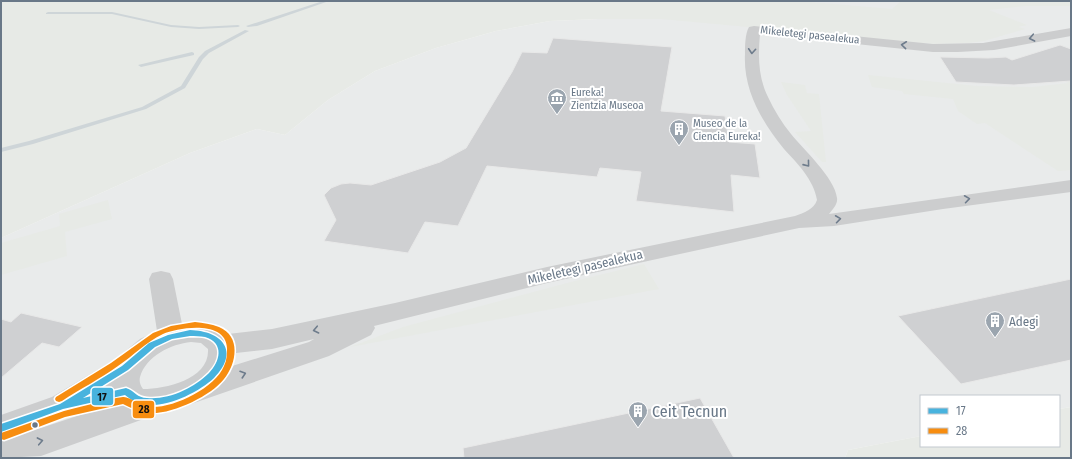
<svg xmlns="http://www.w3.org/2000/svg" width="1072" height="459" viewBox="0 0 1072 459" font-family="'Fira Sans Condensed',sans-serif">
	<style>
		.built { fill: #e9ebeb }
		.green { fill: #e7eae6 }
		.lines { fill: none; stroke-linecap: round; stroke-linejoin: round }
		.stream { fill: #ced5d8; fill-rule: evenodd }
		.building { fill: #cfd0d2; stroke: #e8e8e8 }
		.street { fill: #cccdce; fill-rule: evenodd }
		.bus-1-casing { stroke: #fff; stroke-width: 3 }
		.bus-2-casing { stroke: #fff; stroke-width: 3 }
		.bus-1 { fill: #48b3de; fill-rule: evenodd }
		.bus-2 { fill: #f78d10; fill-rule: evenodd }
		.oneway { stroke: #6e7c8c }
		.bus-dot { fill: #697888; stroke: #fff; stroke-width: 1.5 }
		.labels { text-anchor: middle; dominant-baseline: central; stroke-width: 4; stroke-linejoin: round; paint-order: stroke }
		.far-street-label { font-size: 11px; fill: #697888; stroke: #fff }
		.far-poi-label { font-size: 11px; fill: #697888; stroke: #fff; text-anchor: start }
		.street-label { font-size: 13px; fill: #697888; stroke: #fff }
		.poi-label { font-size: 13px; fill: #697888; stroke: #fff; text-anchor: start }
		.near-poi-label { font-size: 16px; fill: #697888; stroke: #fff; text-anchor: start }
		.line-badge { stroke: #fff; stroke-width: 1.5 }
		.pale-badge-label { font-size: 11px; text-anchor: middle; font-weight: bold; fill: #111 }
	</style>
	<rect width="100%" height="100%" fill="#f9f9f8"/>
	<path class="built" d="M 739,1 L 1071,1 L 1071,407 L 1059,409 L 1059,396 L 921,396 L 921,436 L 848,450 L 845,458 L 1,458 L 1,238 L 190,153 L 257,129 L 285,135 L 328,100 L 375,71 L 436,48 L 496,31 L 550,21 L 598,19 L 661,19 Z"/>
	<path class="green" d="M 1,1 L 799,1 L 892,9 L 901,1 L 1071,1 L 1071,6 L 1025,6 L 989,10 L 1027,25 L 1018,27 L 1025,29 L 984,41 L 968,43 L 933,44 L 661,19 L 598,19 L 550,21 L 496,31 L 436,48 L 375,71 L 328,100 L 285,135 L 257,129 L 190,153 L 1,238 Z
		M 1036,68 L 1071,71 L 1071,170 L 1058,171 L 985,123 L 977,124 L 958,111 L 953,99 L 904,94 L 902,91 L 872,87 L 868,75 L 977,86 L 1033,87 L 1068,83 Z
		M 781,82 L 805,85 L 807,93 L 819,94 L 826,162 L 822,162 L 795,132 L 811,131 L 787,95 Z
		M 108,200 L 112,219 L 65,232 L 67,256 L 1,275 L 1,243 L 60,226 L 59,214 Z
		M 644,264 L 659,289 L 350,347 L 403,327 L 567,283 Z
		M 1071,407 L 1071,458 L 845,458 L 848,450 L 921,436 L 921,446 L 1059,446 L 1059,409 Z"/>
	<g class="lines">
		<path class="stream" d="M 323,1 L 329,1 L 257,26 L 248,27 L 246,26 Z
			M 48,12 L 112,12 L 171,25 L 199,27 L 238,25 L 240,26 L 238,27 L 199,29 L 171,27 L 112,14 L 46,14 L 46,13 Z
			M 245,30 L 249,31 L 209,53 L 203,59 L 185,88 L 146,109 L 33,144 L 1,152 L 1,148 L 29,141 L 142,107 L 181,86 L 199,57 L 205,51 Z
			M 192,52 L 194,53 L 194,55 L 141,67 L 138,65 Z"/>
	</g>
	<path class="building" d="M 553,38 L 672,47 L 661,111 L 725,116 L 729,142 L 755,144 L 760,178 L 731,175 L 734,212 L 636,201 L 641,172 L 600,168 L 597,177 L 487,166 L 458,226 L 425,222 L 408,253 L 324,241 L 336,220 L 324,195 L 331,188 L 341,184 L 350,183 L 371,185 L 440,162 L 466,148 L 512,72 L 522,52 L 547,53 Z
		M 1060,45 L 1071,49 L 1071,81 L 1014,85 L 956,82 L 940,57 L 988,58 L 1006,57 L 1012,60 Z
		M 1071,279 L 1071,360 L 961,384 L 898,316 Z
		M 21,313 L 82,327 L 59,347 L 42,343 L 1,378 L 1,319 L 11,322 Z
		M 700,398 L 734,458 L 464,458 L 463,448 Z"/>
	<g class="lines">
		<path class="street" d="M 754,26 L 933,44 L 983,43 L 1071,28 L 1071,36 L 994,50 L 958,52 L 933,52 L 760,34 C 758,56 758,77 768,97 C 774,110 782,123 791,134 C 803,149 835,178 837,198 C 838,204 833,209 829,214 L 1071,180 L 1071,192 L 943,209 L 834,226 L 799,228 L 547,283 L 374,326 L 375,328 L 371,335 L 329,356 L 191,404 L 163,412 L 41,456 L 1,458 L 1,415 L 52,397 L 117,358 L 140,339 L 157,331 L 149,279 L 152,273 L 161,271 L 170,273 L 173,279 L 182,324 L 200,323 L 217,328 L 228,334 L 272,329 L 395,303 L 547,267 L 795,216 C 804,213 814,209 817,200 C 814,180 797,163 784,149 C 762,122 743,90 745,54 C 745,46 745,34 749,27 ZM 314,339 L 309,342 L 232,366 L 236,353 L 272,349 ZM 191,342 L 201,343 L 208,349 C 210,379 166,389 143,389 C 140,385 139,381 140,377 C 146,356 171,344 191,342 ZM 92,411 L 41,428 L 36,429 L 65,418 Z"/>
		<defs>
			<path id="bus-1" d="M 190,330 C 223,331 240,352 214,378 C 197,394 157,413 135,402 C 131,400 128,397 125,395 L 63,409 L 1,432 L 1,424 L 60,404 L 122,366 L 149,343 L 168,335 ZM 190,336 C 195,336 200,336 205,337 C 225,343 220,362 209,373 C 194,388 169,400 147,398 C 137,398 135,391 126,388 L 83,398 L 128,370 L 155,347 L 172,339 Z"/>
			<path id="bus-2" d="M 195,322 C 203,323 211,324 219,327 C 241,336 237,363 224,379 C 211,396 171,415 149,413 C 139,412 131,408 123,404 L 65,417 L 4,440 L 1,439 L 1,433 C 22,426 43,418 64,411 C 74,408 85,406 96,403 C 105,401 114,398 123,397 C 129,396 140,406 151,407 C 174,408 215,388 224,366 C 227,360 227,354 227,348 C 226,320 179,327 163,334 C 146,342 133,356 118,366 C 100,379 80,389 62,401 L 59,402 L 56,401 L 55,399 L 56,397 L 111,363 L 153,333 L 171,326 Z"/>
		</defs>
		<use href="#bus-1" class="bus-1-casing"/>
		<use href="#bus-2" class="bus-2-casing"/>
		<use href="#bus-1" class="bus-1"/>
		<use href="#bus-2" class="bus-2"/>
	</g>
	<defs><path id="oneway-chevron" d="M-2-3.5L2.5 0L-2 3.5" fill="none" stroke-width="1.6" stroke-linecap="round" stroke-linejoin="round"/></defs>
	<g class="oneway">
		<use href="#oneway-chevron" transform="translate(1032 38) rotate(169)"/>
		<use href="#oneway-chevron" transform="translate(904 45) rotate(-174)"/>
		<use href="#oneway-chevron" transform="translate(752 51) rotate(94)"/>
		<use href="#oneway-chevron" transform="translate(807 164) rotate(51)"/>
		<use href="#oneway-chevron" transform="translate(967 199) rotate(-8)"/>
		<use href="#oneway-chevron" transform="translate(838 219) rotate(-8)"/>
		<use href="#oneway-chevron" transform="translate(316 330) rotate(168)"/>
		<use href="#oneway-chevron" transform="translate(243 374) rotate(-18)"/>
		<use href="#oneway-chevron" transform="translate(40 441) rotate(-11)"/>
	</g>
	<defs>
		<symbol id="museum-pin" viewBox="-11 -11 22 30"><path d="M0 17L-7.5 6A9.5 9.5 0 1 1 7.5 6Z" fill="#9ba5af" stroke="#fff"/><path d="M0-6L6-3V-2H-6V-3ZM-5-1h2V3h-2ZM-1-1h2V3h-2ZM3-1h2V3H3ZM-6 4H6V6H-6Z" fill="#fff"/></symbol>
		<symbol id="building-pin" viewBox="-11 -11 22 30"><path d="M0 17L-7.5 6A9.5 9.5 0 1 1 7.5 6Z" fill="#9ba5af" stroke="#fff"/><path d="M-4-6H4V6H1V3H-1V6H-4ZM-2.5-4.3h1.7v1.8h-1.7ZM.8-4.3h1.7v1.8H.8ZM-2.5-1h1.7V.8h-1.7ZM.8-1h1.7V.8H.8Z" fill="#fff"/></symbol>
	</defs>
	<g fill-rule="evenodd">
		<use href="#museum-pin" x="546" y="87" width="22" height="30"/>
		<use href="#building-pin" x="668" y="118" width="22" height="30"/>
		<use href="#building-pin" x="984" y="310" width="22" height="30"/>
		<use href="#building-pin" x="627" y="400" width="22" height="30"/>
	</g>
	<circle class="bus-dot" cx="35" cy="425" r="3.5"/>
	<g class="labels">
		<g class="far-street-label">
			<text transform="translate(810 35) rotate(6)">Mikeletegi pasealekua</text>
		</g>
		<g class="far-poi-label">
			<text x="571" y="92">Eureka!<tspan x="571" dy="13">Zientzia Museoa</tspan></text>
			<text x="693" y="123">Museo de la<tspan x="693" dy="13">Ciencia Eureka!</tspan></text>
		</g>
		<g class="street-label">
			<text transform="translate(585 267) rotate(-13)">Mikeletegi pasealekua</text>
		</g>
		<g class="poi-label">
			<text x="1009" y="321">Adegi</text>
		</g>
		<g class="near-poi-label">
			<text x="652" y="411">Ceit Tecnun</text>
		</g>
	</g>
	<g class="line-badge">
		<rect x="91" y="387" width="23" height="19" rx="4" fill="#48b3de"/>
		<rect x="132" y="400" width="23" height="19" rx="4" fill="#f78d10"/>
	</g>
	<g class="pale-badge-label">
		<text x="102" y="401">17</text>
		<text x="144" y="413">28</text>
	</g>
	<rect width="1072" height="459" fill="none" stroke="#697888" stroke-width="4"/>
	<rect x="920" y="395" width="140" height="52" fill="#ffffff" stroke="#c3c9cf"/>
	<rect x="928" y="408" width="20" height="6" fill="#48b3de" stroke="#c3c9cf"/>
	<text x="956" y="415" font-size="12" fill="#697888">17</text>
	<rect x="928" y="428" width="20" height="6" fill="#f78d10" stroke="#c3c9cf"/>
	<text x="956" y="435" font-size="12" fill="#697888">28</text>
</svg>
